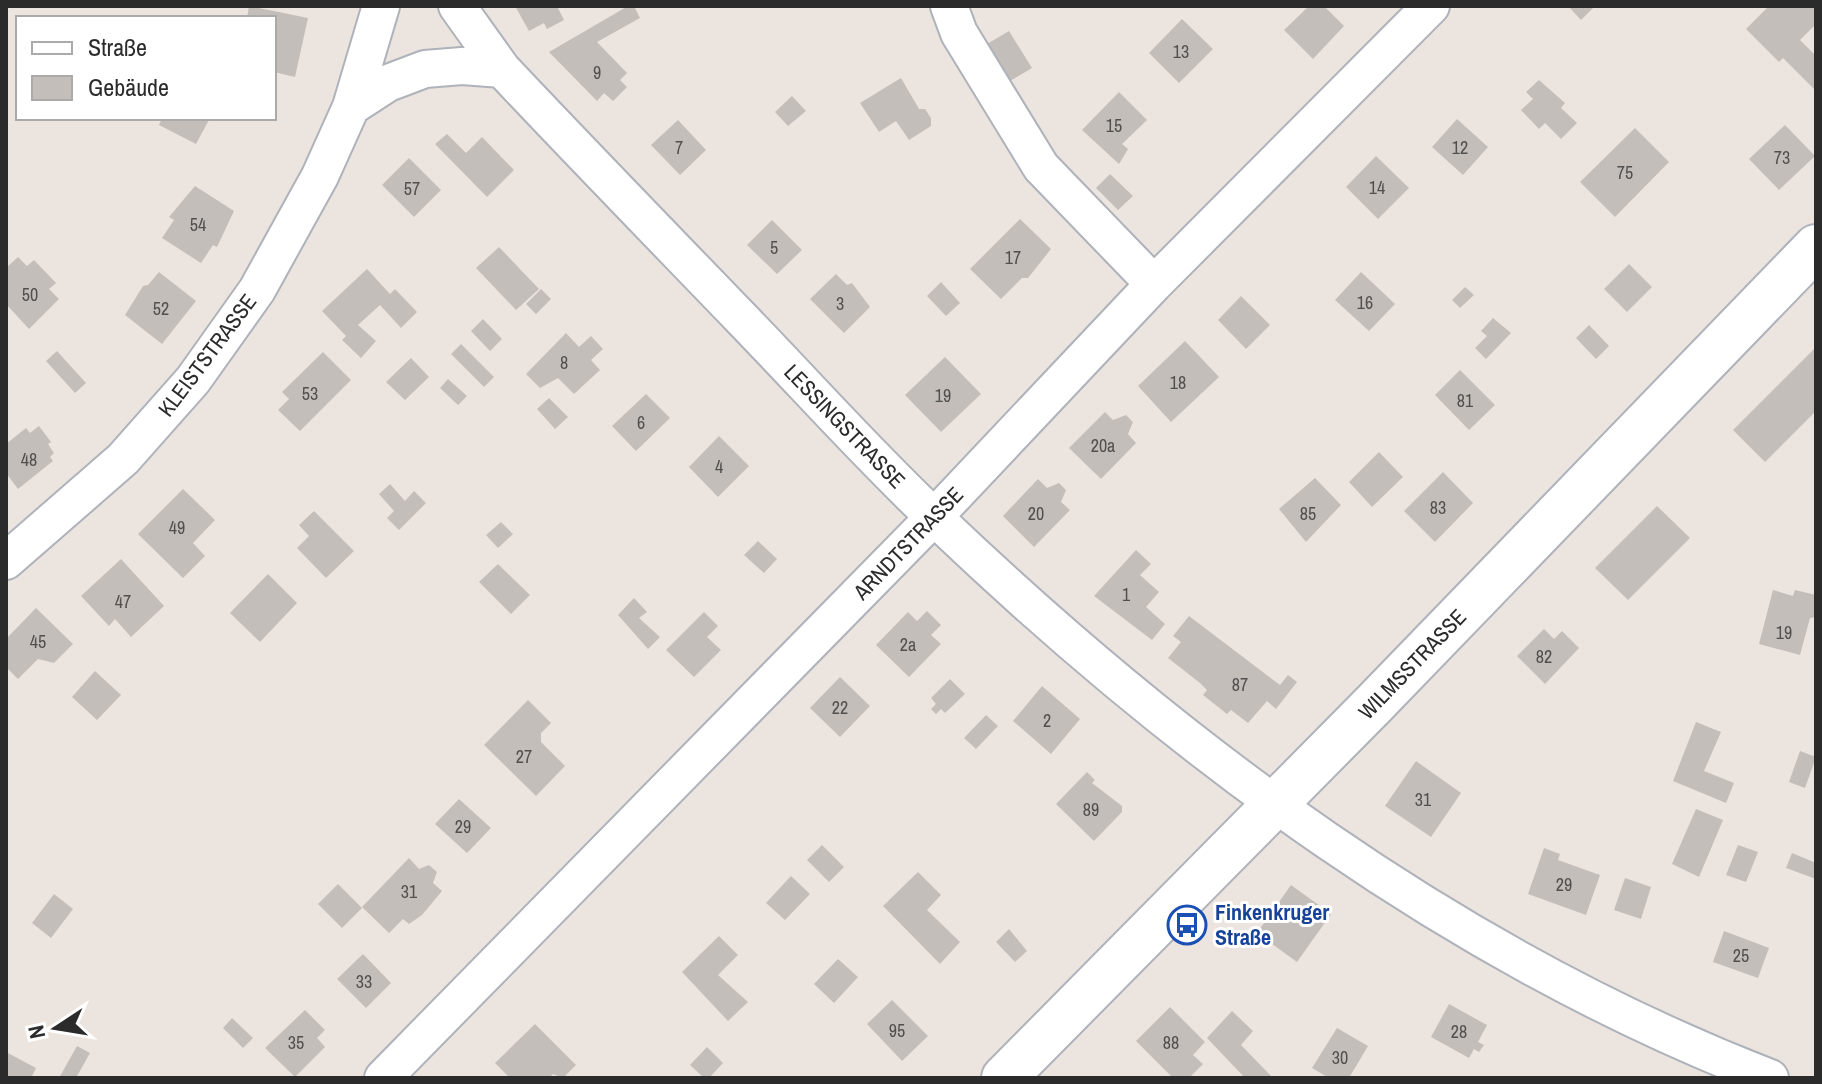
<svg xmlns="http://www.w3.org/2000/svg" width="1822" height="1084" viewBox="0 0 1822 1084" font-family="'Archivo Narrow',sans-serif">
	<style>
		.building { fill: #c4beba }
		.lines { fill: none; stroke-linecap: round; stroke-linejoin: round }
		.street-casing { stroke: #aeb2ba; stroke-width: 40 }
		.secondary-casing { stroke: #aeb2ba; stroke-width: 48 }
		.street { stroke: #fff; stroke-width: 36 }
		.secondary { stroke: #fff; stroke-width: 44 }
		.labels { text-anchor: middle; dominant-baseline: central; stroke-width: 6; stroke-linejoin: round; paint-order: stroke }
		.number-label { font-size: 18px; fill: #51504f }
		.street-label { font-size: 22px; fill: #2b2b2b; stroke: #fff }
		.transit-label { font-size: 22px; font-weight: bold; fill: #164399; stroke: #fff; text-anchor: start }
	</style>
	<rect width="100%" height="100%" fill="#ece4de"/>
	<path class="building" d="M 249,6 L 308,18 L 295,77 L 274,72 L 274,18 L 247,18 Z
		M 515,6 L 557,6 L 564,20 L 547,29 L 544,23 L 529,31 Z
		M 628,6 L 634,6 L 640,18 L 597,42 L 627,73 L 620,80 L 627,87 L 613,101 L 604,93 L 597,101 L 549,52 Z
		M 1309,6 L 1324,6 L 1344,26 L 1313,59 L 1284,30 Z
		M 1568,6 L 1595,6 L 1581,20 Z
		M 1769,6 L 1816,6 L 1816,24 L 1800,40 L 1816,56 L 1816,91 L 1783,58 L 1779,62 L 1746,29 Z
		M 1182,19 L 1213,49 L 1179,83 L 1149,53 Z
		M 1009,31 L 1032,68 L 1005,84 L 982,47 Z
		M 901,78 L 919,109 L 925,109 L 931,118 L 931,126 L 909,140 L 896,121 L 879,132 L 860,103 Z
		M 1539,80 L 1565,103 L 1561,108 L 1577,123 L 1561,139 L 1545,123 L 1539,129 L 1521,110 L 1533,99 L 1526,92 Z
		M 1119,92 L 1147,120 L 1122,144 L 1128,149 L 1119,164 L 1082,130 Z
		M 792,96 L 806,111 L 788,126 L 775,112 Z
		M 162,118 L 210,118 L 196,144 L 159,125 Z
		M 1457,119 L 1488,147 L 1463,175 L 1432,147 Z
		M 678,120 L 706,150 L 680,175 L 651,145 Z
		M 1785,125 L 1815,156 L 1779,190 L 1749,159 Z
		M 1635,128 L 1669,162 L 1615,217 L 1580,182 Z
		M 447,134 L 466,153 L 482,137 L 514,170 L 487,197 L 435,144 Z
		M 1376,156 L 1409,188 L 1378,219 L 1346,187 Z
		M 409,158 L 441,190 L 414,217 L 382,185 Z
		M 1110,174 L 1133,196 L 1118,210 L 1096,188 Z
		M 195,186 L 234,211 L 217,247 L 213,245 L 201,263 L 162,238 L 174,220 L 169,217 Z
		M 1020,219 L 1051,249 L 1028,278 L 1022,278 L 1001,299 L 970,269 Z
		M 772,220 L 802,250 L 777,274 L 747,245 Z
		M 499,247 L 539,289 L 516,310 L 476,268 Z
		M 18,257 L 27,266 L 34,260 L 56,283 L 49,289 L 59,299 L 29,329 L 6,304 L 6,268 Z
		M 1629,264 L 1652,287 L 1627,312 L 1604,289 Z
		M 367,269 L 390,294 L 395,289 L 417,312 L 401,328 L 380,305 L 358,325 L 376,341 L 361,358 L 342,340 L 346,336 L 322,311 Z
		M 159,272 L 196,301 L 162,344 L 125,315 L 143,286 L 148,285 Z
		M 1361,272 L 1395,304 L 1369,331 L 1335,300 Z
		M 836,274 L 847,285 L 852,283 L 870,307 L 844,333 L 810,299 Z
		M 941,282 L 960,303 L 946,316 L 927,296 Z
		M 1465,287 L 1474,295 L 1460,308 L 1452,300 Z
		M 541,289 L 551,299 L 536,314 L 526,304 Z
		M 1241,296 L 1270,325 L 1246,349 L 1218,320 Z
		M 1493,318 L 1511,333 L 1486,359 L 1475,348 L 1487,336 L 1481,331 Z
		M 483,319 L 502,339 L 490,351 L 471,331 Z
		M 1589,325 L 1609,346 L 1596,359 L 1576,338 Z
		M 566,333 L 579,347 L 591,336 L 603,349 L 591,360 L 600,370 L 574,394 L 558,378 L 540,388 L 526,374 Z
		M 1185,341 L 1219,377 L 1171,422 L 1138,386 Z
		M 461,344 L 494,377 L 484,387 L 451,354 Z
		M 1816,347 L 1816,411 L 1765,462 L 1733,430 Z
		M 57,351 L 86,383 L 75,393 L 46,361 Z
		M 323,352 L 351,380 L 300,431 L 278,410 L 289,399 L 282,392 Z
		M 945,357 L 981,394 L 941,432 L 905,395 Z
		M 411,358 L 429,377 L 405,400 L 386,382 Z
		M 1460,370 L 1495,405 L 1469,430 L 1435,395 Z
		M 448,379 L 467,396 L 458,405 L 440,388 Z
		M 646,394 L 670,418 L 636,451 L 612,426 Z
		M 549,398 L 568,417 L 555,429 L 537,409 Z
		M 1105,412 L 1113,420 L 1126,415 L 1133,422 L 1128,434 L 1136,443 L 1101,479 L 1069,448 Z
		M 39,426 L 51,442 L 48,444 L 54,453 L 50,457 L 53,461 L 18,489 L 6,473 L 6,444 L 26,428 L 30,433 Z
		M 719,436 L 749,466 L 718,497 L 689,467 Z
		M 1379,452 L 1403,477 L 1372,507 L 1349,482 Z
		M 1443,472 L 1473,503 L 1435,542 L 1404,511 Z
		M 1315,478 L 1341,505 L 1306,542 L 1279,509 Z
		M 1038,479 L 1047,488 L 1059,483 L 1066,490 L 1061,502 L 1070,510 L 1034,547 L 1003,516 Z
		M 390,484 L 405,501 L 414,491 L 426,503 L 399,530 L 387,518 L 394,511 L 379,494 Z
		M 183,489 L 215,520 L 193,543 L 205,556 L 183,578 L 138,534 Z
		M 1657,506 L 1690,538 L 1628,600 L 1595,568 Z
		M 314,511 L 354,551 L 326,578 L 297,548 L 309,536 L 299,525 Z
		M 501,522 L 513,534 L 498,548 L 486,535 Z
		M 758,541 L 777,559 L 764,573 L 744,555 Z
		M 1136,550 L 1151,564 L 1140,575 L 1159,592 L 1146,607 L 1165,624 L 1152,640 L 1094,596 Z
		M 121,559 L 164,606 L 131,637 L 115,619 L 109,626 L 81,596 Z
		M 498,564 L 530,595 L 511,614 L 479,582 Z
		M 268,574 L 297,603 L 260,642 L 230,613 Z
		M 1773,590 L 1793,596 L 1795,590 L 1816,595 L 1816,617 L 1810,618 L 1800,655 L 1759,644 Z
		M 634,598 L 647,612 L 639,618 L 660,637 L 648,649 L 618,615 Z
		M 36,608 L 73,644 L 54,663 L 38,659 L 18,679 L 6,667 L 6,639 Z
		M 927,611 L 941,625 L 931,635 L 941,644 L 909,677 L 876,645 L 908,612 L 917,621 Z
		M 704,612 L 718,626 L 707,637 L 721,650 L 694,677 L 666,650 Z
		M 1189,616 L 1280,685 L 1288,675 L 1297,682 L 1276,709 L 1267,701 L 1248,723 L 1231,710 L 1227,714 L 1203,695 L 1207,690 L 1200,683 L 1168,658 L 1181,642 L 1173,636 Z
		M 1544,629 L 1554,639 L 1562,631 L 1579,648 L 1545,684 L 1517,656 Z
		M 95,671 L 121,695 L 97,720 L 72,697 Z
		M 840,677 L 870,706 L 840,737 L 810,708 Z
		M 950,679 L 965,694 L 945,713 L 941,709 L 936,714 L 931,709 L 936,704 L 931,698 Z
		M 1042,686 L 1080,719 L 1051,754 L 1013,721 Z
		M 528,700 L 551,723 L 541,733 L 541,742 L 565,766 L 536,796 L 484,745 Z
		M 986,715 L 998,726 L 976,749 L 964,738 Z
		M 1696,722 L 1721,732 L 1704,771 L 1734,783 L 1726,803 L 1673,781 Z
		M 1800,751 L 1816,757 L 1805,788 L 1789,782 Z
		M 1416,761 L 1461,793 L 1431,837 L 1385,806 Z
		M 1087,772 L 1095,780 L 1092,783 L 1122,806 L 1122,812 L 1094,841 L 1056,804 Z
		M 459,799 L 491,828 L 467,853 L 435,824 Z
		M 1696,809 L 1723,820 L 1699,877 L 1672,864 Z
		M 822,845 L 844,867 L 829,882 L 807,860 Z
		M 1738,845 L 1758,852 L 1746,882 L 1726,875 Z
		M 1544,848 L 1560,854 L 1558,860 L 1600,875 L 1586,915 L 1528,894 Z
		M 1792,853 L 1816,863 L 1816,879 L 1786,868 Z
		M 409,858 L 419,869 L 429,865 L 437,872 L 433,883 L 442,891 L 422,915 L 409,924 L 403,919 L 389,933 L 362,907 Z
		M 918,872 L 941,895 L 927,910 L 960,942 L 940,964 L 883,906 Z
		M 791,876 L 810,894 L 785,920 L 766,903 Z
		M 1625,878 L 1651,887 L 1641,919 L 1614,910 Z
		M 338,884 L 362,908 L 342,928 L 318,904 Z
		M 1291,885 L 1331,914 L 1297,962 L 1257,933 Z
		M 54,894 L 73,909 L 51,938 L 32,923 Z
		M 1009,929 L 1027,951 L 1015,962 L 996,942 Z
		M 1724,931 L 1769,948 L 1758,978 L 1713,962 Z
		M 719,936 L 738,955 L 718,975 L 748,1002 L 728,1021 L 682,972 Z
		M 363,954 L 391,983 L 366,1008 L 337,979 Z
		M 838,959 L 858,977 L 834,1003 L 814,984 Z
		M 892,1000 L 928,1036 L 902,1061 L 867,1024 Z
		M 1449,1004 L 1487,1025 L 1478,1042 L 1484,1045 L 1479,1052 L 1474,1049 L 1469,1058 L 1431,1037 Z
		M 1170,1007 L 1205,1042 L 1193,1055 L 1203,1064 L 1189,1078 L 1173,1078 L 1136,1041 Z
		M 305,1010 L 325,1030 L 317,1038 L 325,1047 L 295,1077 L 265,1048 Z
		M 1232,1011 L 1253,1031 L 1241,1045 L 1273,1078 L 1245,1078 L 1207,1038 Z
		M 232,1018 L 253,1038 L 243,1048 L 223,1028 Z
		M 535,1024 L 576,1065 L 563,1078 L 553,1074 L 549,1078 L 510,1078 L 495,1063 Z
		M 1337,1028 L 1368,1046 L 1349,1078 L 1329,1078 L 1312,1068 Z
		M 77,1046 L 90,1053 L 76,1078 L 59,1078 Z
		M 707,1047 L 723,1063 L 709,1078 L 704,1078 L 690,1065 Z
		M 6,1052 L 36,1068 L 31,1078 L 6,1078 Z"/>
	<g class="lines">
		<defs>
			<path id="street" d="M 457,6 L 502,69 C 581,153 661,235 741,318 C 806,385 868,455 936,519 C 1179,751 1455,956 1770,1078
				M 949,6 L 959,33 L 1041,167 L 1154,284
				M 351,107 L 381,6
				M 6,561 L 123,459 L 193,380 L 257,290 L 320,176 L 351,107 L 388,83 L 425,69 L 462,66 L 502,69
				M 383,1078 L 934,517 L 1154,284 L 1431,6"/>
			<path id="secondary" d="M 1004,1078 L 1374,704 L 1816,247"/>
		</defs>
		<use href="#street" class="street-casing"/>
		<use href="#secondary" class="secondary-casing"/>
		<use href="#street" class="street"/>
		<use href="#secondary" class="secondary"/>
	</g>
	<defs>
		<symbol id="bus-ring" viewBox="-11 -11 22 22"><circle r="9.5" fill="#fff" stroke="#1a4fb4" stroke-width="1.5"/><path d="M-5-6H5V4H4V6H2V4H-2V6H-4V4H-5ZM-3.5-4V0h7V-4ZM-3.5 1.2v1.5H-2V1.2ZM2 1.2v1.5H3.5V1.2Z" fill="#1a4fb4"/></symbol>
	</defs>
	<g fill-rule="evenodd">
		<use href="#bus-ring" x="1165" y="903" width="44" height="44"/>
	</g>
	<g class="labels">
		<g class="number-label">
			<text x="1181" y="51">13</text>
			<text x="597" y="72">9</text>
			<text x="1114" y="125">15</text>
			<text x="679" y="147">7</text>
			<text x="1460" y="147">12</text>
			<text x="1782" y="157">73</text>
			<text x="1625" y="172">75</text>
			<text x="1377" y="187">14</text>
			<text x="412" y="188">57</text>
			<text x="198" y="224">54</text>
			<text x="774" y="247">5</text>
			<text x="1013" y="257">17</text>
			<text x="30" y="294">50</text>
			<text x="1365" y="302">16</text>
			<text x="840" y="303">3</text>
			<text x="161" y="308">52</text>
			<text x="564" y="362">8</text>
			<text x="1178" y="382">18</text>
			<text x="310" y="393">53</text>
			<text x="943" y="395">19</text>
			<text x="1465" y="400">81</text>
			<text x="641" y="422">6</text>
			<text x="1103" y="445">20a</text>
			<text x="29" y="459">48</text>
			<text x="719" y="466">4</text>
			<text x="1438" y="507">83</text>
			<text x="1036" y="513">20</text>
			<text x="1308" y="513">85</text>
			<text x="177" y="527">49</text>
			<text x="1126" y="594">1</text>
			<text x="123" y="601">47</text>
			<text x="1784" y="632">19</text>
			<text x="38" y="641">45</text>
			<text x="908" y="644">2a</text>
			<text x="1544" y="656">82</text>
			<text x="1240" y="684">87</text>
			<text x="840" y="707">22</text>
			<text x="1047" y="720">2</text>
			<text x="524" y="756">27</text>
			<text x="1423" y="799">31</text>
			<text x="1091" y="809">89</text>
			<text x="463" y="826">29</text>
			<text x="1564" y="884">29</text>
			<text x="409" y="891">31</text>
			<text x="1741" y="955">25</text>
			<text x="364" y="981">33</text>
			<text x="897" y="1030">95</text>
			<text x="1459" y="1031">28</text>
			<text x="296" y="1042">35</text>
			<text x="1171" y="1042">88</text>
			<text x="1340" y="1057">30</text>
		</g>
		<g class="street-label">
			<text transform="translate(207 355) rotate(-53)">KLEISTSTRASSE</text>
			<text transform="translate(845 426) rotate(46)">LESSINGSTRASSE</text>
			<text transform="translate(908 543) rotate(-46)">ARNDTSTRASSE</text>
			<text transform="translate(1412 664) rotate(-46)">WILMSSTRASSE</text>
		</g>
		<g class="transit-label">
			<text x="1215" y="912">Finkenkruger<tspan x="1215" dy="25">Straße</tspan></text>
		</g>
	</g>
	<rect width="1822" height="1084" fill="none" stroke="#2b2b2b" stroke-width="16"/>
	<rect x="16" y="16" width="260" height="104" fill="#ffffff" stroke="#aaaaaa" stroke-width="2"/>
	<rect x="32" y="42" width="40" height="12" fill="#ffffff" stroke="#aaaaaa" stroke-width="2"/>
	<text x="88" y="56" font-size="24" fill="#2b2b2b">Straße</text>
	<rect x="32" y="76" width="40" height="24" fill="#c4beba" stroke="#aaaaaa" stroke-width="2"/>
	<text x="88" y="96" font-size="24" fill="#2b2b2b">Gebäude</text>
	<g transform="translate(56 1028) rotate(258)" stroke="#ffffff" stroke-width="6" paint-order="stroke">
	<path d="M0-6L14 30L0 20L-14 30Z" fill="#2b2b2b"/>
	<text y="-12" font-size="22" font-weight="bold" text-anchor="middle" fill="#2b2b2b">N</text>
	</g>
</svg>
